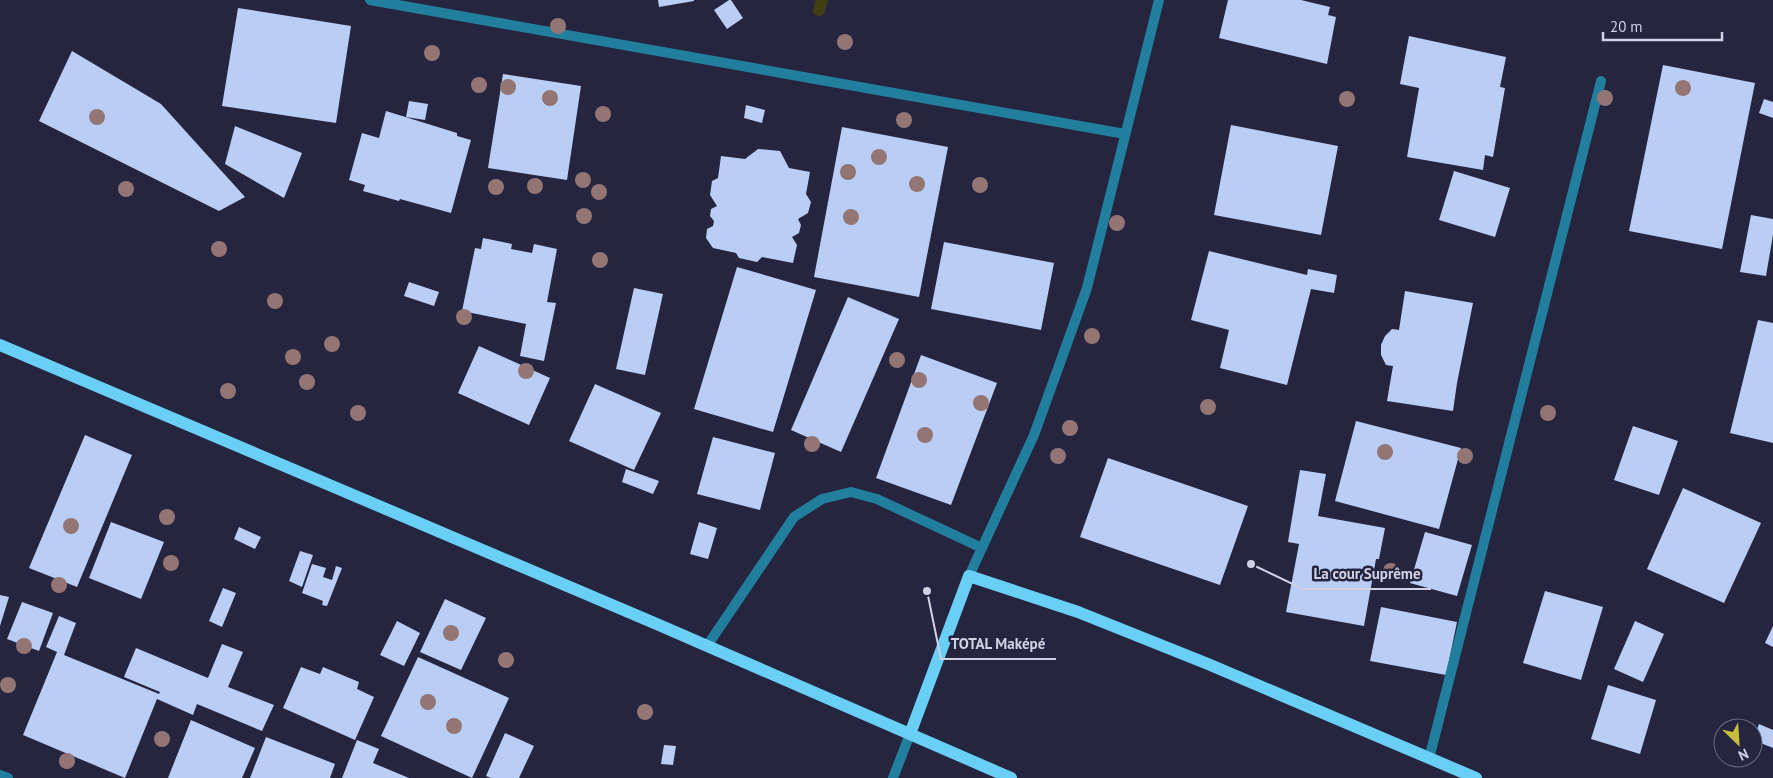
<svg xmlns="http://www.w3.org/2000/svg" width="1773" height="778" viewBox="0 0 1773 778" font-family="'PT Sans',sans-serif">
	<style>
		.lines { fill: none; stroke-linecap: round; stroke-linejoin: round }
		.stream { stroke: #413e14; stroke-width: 12 }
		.building { fill: #b9cdf5 }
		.minor { stroke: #217f9d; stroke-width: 10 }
		.primary { stroke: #69cff4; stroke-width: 12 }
		.tree { fill: #937574 }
		.leader { fill: none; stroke: #d0d1e3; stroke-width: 2 }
		.callout-dot { fill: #d0d1e3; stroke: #262540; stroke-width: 2 }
		.callout-label { font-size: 15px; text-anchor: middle; font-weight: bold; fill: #d0d1e3; stroke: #262540; stroke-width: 5; stroke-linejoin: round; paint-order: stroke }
	</style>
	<rect width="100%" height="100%" fill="#262540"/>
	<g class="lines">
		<path class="stream" d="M 819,10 L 822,0"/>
	</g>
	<path class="building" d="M 658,0 L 694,0 L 694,1 L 659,7 Z
		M 729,0 L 731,0 L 743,18 L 727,29 L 714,10 Z
		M 1228,0 L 1301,0 L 1330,7 L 1328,15 L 1336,17 L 1327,64 L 1219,38 Z
		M 238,8 L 351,26 L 336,123 L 222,106 Z
		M 1409,36 L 1506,57 L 1500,87 L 1505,88 L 1493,157 L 1485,155 L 1483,170 L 1407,157 L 1419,88 L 1400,84 Z
		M 72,51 L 161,104 L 245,197 L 219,211 L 39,121 Z
		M 1663,65 L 1755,83 L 1722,249 L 1629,231 Z
		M 503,74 L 581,86 L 567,180 L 488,168 Z
		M 1764,99 L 1773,102 L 1773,118 L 1759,113 Z
		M 409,101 L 428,104 L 425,120 L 406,117 Z
		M 746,105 L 765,110 L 762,123 L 744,118 Z
		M 386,111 L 457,133 L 457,136 L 471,140 L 451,213 L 400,199 L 399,201 L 363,191 L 365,185 L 349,180 L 362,133 L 379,138 Z
		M 1231,125 L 1338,146 L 1321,235 L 1214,215 Z
		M 235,126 L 302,153 L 284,198 L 225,164 Z
		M 842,127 L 948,147 L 919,297 L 814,277 Z
		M 758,149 L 780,151 L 789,168 L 810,172 L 806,194 L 811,202 L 808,213 L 798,219 L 801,225 L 799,233 L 792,237 L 797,245 L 793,263 L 762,257 L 757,262 L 739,258 L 736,253 L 713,248 L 706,238 L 707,229 L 713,226 L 714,221 L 710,216 L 711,209 L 717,206 L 710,195 L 712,181 L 718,178 L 721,156 L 745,159 Z
		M 1454,171 L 1510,188 L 1495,237 L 1439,220 Z
		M 1751,215 L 1773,219 L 1773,235 L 1766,276 L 1740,272 Z
		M 483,238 L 512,244 L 511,249 L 532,253 L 534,244 L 557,249 L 547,302 L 556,303 L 544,361 L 520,356 L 526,324 L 462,311 L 475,248 L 481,249 Z
		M 944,242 L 1054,263 L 1041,330 L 931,309 Z
		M 1209,251 L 1307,275 L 1308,269 L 1337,275 L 1334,293 L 1311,289 L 1287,385 L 1220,368 L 1229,330 L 1191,320 Z
		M 737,267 L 816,290 L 773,432 L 694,409 Z
		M 409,282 L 439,292 L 434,306 L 404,296 Z
		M 634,288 L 663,294 L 645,375 L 616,369 Z
		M 1405,291 L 1473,303 L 1457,383 L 1453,411 L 1387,401 L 1393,366 L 1386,365 L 1381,355 L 1381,345 L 1385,336 L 1392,329 L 1399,330 Z
		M 848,297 L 899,319 L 841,452 L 791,430 Z
		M 1758,320 L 1773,323 L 1773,443 L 1730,433 Z
		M 479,346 L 550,378 L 529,425 L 458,393 Z
		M 921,355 L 997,383 L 951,505 L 876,478 Z
		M 595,384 L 661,413 L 634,470 L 569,441 Z
		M 1356,421 L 1461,448 L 1439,529 L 1335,501 Z
		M 1633,426 L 1678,441 L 1659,495 L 1614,480 Z
		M 85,435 L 132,455 L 77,587 L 29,568 Z
		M 713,437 L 775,453 L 760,510 L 697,494 Z
		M 1108,458 L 1248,506 L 1220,585 L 1080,537 Z
		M 626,469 L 659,481 L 653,494 L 622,482 Z
		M 1300,470 L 1326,474 L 1318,516 L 1385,528 L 1379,559 L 1376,559 L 1364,626 L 1286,612 L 1299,544 L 1288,542 Z
		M 1683,488 L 1761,523 L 1724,603 L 1647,569 Z
		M 111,522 L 164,542 L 141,599 L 89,578 Z
		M 699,522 L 717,528 L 708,559 L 690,554 Z
		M 239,527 L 261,537 L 255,549 L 234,539 Z
		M 1425,532 L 1472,545 L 1457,596 L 1410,583 Z
		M 300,551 L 313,555 L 302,587 L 289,581 Z
		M 312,564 L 326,568 L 323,577 L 332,580 L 336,566 L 342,568 L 327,606 L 322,605 L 323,601 L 302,593 Z
		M 223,588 L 236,593 L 222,627 L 209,621 Z
		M 1545,591 L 1603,607 L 1581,680 L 1523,663 Z
		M 0,595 L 9,597 L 0,626 Z
		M 445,599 L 486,618 L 461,670 L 420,652 Z
		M 22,602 L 53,613 L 39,651 L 7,639 Z
		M 1381,607 L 1457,622 L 1446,675 L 1370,661 Z
		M 59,616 L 76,623 L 64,655 L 159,694 L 160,692 L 124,677 L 136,648 L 208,678 L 222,644 L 243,652 L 228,687 L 274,705 L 262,731 L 197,704 L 193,715 L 157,699 L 125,778 L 23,735 L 57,652 L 46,647 Z
		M 397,621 L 420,633 L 404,666 L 380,655 Z
		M 1635,621 L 1664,634 L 1643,682 L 1614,669 Z
		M 1773,626 L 1773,647 L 1765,643 Z
		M 418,657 L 509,698 L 472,778 L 381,736 Z
		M 301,667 L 320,674 L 323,667 L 359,682 L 357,689 L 374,697 L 355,740 L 283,708 Z
		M 1608,685 L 1656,700 L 1640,754 L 1591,739 Z
		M 191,720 L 255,748 L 242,778 L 168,778 Z
		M 1759,724 L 1773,730 L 1773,748 L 1753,740 Z
		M 505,733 L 534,746 L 519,778 L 491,778 L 486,776 Z
		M 266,737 L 335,764 L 330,778 L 250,778 Z
		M 357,740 L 379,749 L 373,763 L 409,778 L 342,778 Z
		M 664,745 L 676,746 L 673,765 L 661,764 Z"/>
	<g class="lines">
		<path class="minor" d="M 370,0 L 1125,134
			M 969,576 L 1034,435 L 1087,288 L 1159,0
			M 707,646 L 794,517 L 822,499 L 851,492 L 877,499 L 982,548
			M 1429,759 L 1601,81
			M 0,775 L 8,778
			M 893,778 L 910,734"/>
		<path class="primary" d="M 0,345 L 659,625 L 1011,778
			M 910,734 L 969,576 L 1078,612 L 1208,664 L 1476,778"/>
	</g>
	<g class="tree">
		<circle cx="558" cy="26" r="8"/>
		<circle cx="845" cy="42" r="8"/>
		<circle cx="432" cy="53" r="8"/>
		<circle cx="479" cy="85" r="8"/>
		<circle cx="508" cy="87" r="8"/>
		<circle cx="1683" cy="88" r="8"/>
		<circle cx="550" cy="98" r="8"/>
		<circle cx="1605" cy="98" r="8"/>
		<circle cx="1347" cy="99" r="8"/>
		<circle cx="603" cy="114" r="8"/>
		<circle cx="97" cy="117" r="8"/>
		<circle cx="904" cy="120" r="8"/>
		<circle cx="879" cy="157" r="8"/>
		<circle cx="848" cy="172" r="8"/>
		<circle cx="583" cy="180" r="8"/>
		<circle cx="917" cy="184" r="8"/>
		<circle cx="980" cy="185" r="8"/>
		<circle cx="535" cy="186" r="8"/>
		<circle cx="496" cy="187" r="8"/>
		<circle cx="126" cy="189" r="8"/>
		<circle cx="599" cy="192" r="8"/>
		<circle cx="584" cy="216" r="8"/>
		<circle cx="851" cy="217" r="8"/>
		<circle cx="1117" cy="223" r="8"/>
		<circle cx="219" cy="249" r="8"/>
		<circle cx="600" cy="260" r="8"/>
		<circle cx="275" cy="301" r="8"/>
		<circle cx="464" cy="317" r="8"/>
		<circle cx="1092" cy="336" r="8"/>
		<circle cx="332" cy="344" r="8"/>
		<circle cx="293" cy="357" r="8"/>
		<circle cx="897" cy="360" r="8"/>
		<circle cx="526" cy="371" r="8"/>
		<circle cx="919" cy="380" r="8"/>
		<circle cx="307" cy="382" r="8"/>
		<circle cx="228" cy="391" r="8"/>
		<circle cx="981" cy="403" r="8"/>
		<circle cx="1208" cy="407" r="8"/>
		<circle cx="358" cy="413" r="8"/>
		<circle cx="1548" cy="413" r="8"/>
		<circle cx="1070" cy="428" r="8"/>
		<circle cx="925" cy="435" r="8"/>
		<circle cx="812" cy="444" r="8"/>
		<circle cx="1385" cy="452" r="8"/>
		<circle cx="1058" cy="456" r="8"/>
		<circle cx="1465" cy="456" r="8"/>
		<circle cx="167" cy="517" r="8"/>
		<circle cx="71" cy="526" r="8"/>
		<circle cx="171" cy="563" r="8"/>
		<circle cx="1391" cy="571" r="8"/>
		<circle cx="59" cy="585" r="8"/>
		<circle cx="451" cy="633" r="8"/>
		<circle cx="24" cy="646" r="8"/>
		<circle cx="506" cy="660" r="8"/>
		<circle cx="8" cy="685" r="8"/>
		<circle cx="428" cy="702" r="8"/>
		<circle cx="645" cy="712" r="8"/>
		<circle cx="454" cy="726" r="8"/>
		<circle cx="162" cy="739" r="8"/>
		<circle cx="67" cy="761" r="8"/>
	</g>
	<path class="leader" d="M1251 564L1303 589H1431M927 591L941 659H1056"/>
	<g class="callout-dot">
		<circle cx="1251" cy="564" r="5"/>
		<circle cx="927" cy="591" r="5"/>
	</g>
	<g class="callout-label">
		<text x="1367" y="579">La cour Suprême</text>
		<text x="998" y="649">TOTAL Maképé</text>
	</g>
	<g transform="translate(1738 743) rotate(155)"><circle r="24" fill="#262540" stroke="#6a6a81"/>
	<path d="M0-4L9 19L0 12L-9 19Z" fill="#c7bb3c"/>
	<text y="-8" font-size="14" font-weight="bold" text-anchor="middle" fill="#d0d1e3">N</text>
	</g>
	<path d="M1603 32v8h119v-8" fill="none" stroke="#d0d1e3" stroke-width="2.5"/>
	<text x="1610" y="32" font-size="15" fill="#d0d1e3" stroke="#262540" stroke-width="4" paint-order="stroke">20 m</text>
</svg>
